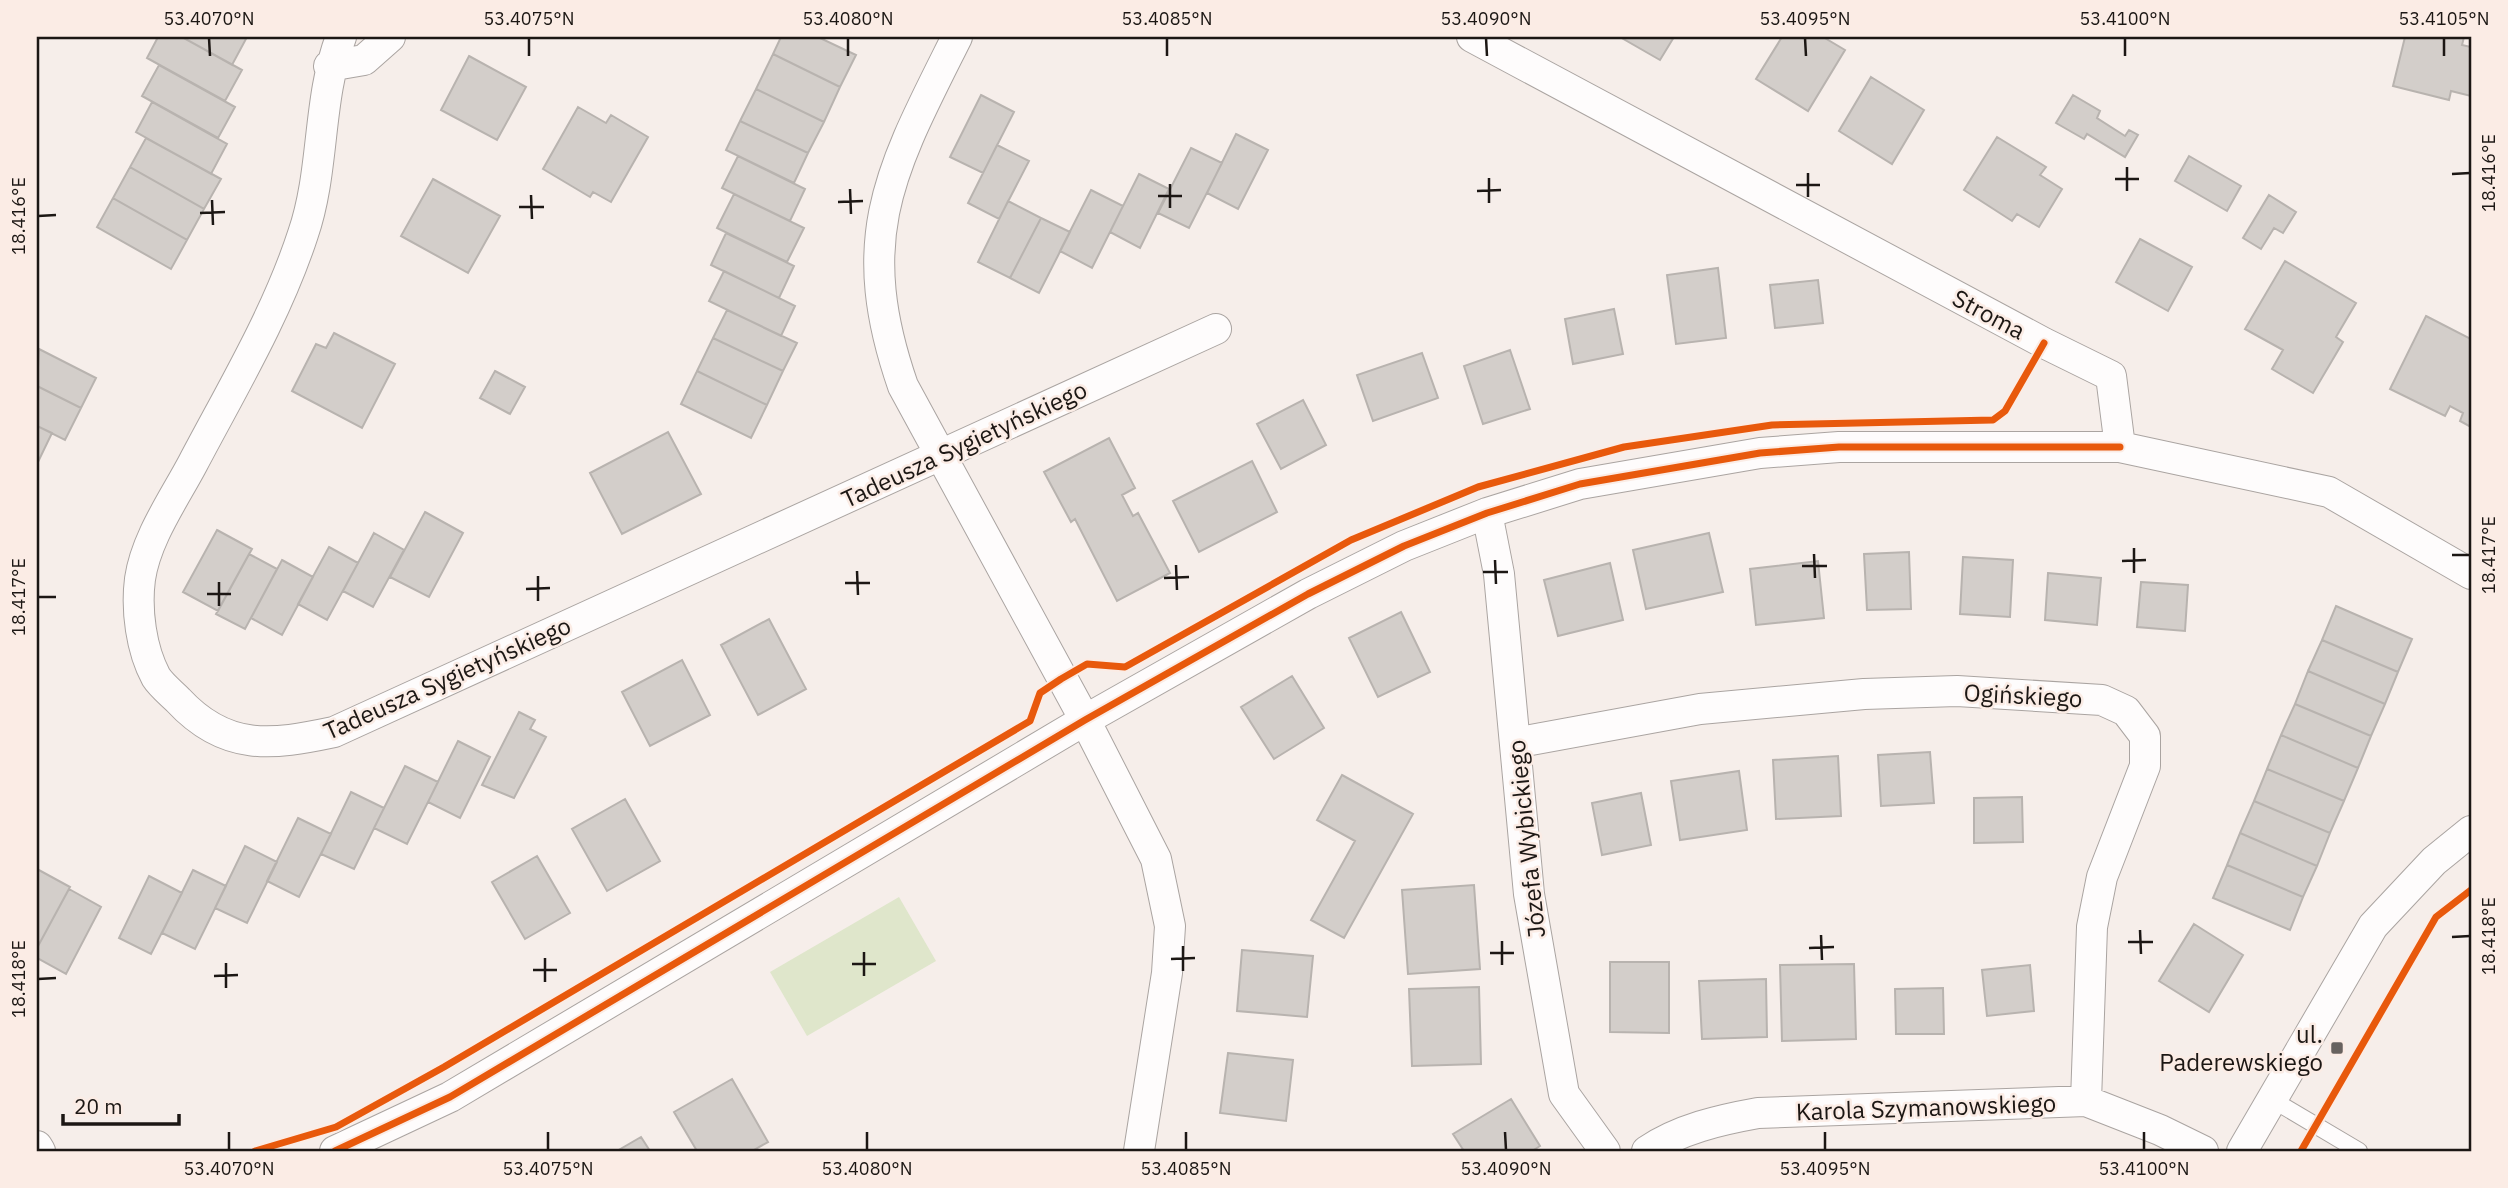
<svg xmlns="http://www.w3.org/2000/svg" width="2508" height="1188" viewBox="0 0 2508 1188" font-family="'IBM Plex Sans',sans-serif">
	<style>
		.green { fill: #dfe6cb }
		.building { fill: #d3ceca; stroke: #b8b3af; stroke-width: 2 }
		.lines { fill: none; stroke-linecap: round; stroke-linejoin: round }
		.service-casing { stroke: #aaa4a1; stroke-width: 18 }
		.minor-casing { stroke: #aaa4a1; stroke-width: 32 }
		.service { stroke: #fefcfc; stroke-width: 16 }
		.minor { stroke: #fefcfc; stroke-width: 30 }
		.cycleway-casing { stroke: #fbece5; stroke-width: 11 }
		.cycleway { stroke: #e8590c; stroke-width: 7 }
		.ticks { fill: none; stroke: #1c1714; stroke-width: 2.5 }
		.poi-dot { fill: #68625f; stroke: #fbece5; stroke-width: 2.5 }
		.labels { text-anchor: middle; dominant-baseline: central; stroke-width: 5; stroke-linejoin: round; paint-order: stroke }
		.street-label { font-size: 24px; fill: #1c1714; stroke: #fbece5 }
		.poi-label { font-size: 24px; fill: #1c1714; stroke: #fbece5; text-anchor: end }
		.neatline { fill: none; stroke: #1c1714; stroke-width: 2.5 }
		.ticks-label { font-size: 18px; text-anchor: middle; fill: #1c1714 }
	</style>
	<rect width="100%" height="100%" fill="#f6eeea"/>
	<path class="green" d="M 899,897 L 936,961 L 807,1036 L 770,972 Z"/>
	<path class="building" d="M 158,37 L 182,37 L 242,70 L 225,101 L 147,58 Z
		M 182,37 L 247,37 L 232,65 Z
		M 781,37 L 818,37 L 856,55 L 840,87 L 773,54 Z
		M 1620,37 L 1674,37 L 1660,60 Z
		M 1782,37 L 1823,37 L 1845,50 L 1808,111 L 1756,79 Z
		M 2405,37 L 2464,37 L 2462,45 L 2471,47 L 2471,96 L 2451,91 L 2449,100 L 2393,86 Z
		M 773,54 L 840,87 L 824,122 L 756,89 Z
		M 469,56 L 526,87 L 497,140 L 441,110 Z
		M 159,65 L 235,107 L 218,138 L 142,96 Z
		M 1871,77 L 1924,110 L 1892,164 L 1839,131 Z
		M 756,89 L 824,122 L 808,153 L 740,121 Z
		M 981,95 L 1014,112 L 983,173 L 950,157 Z
		M 2073,95 L 2100,111 L 2097,118 L 2125,136 L 2129,130 L 2138,135 L 2125,157 L 2087,134 L 2084,139 L 2056,123 Z
		M 152,102 L 227,144 L 211,174 L 136,132 Z
		M 578,107 L 606,123 L 611,115 L 648,137 L 611,202 L 593,192 L 590,197 L 543,169 Z
		M 740,121 L 808,153 L 794,183 L 726,150 Z
		M 1236,134 L 1268,150 L 1238,209 L 1207,193 Z
		M 1997,137 L 2046,167 L 2040,175 L 2062,189 L 2039,227 L 2017,214 L 2012,221 L 1964,190 Z
		M 146,138 L 221,179 L 204,209 L 130,167 Z
		M 997,145 L 1029,161 L 999,219 L 968,203 Z
		M 1191,148 L 1222,163 L 1189,228 L 1158,213 Z
		M 738,156 L 805,189 L 790,221 L 722,188 Z
		M 2189,156 L 2241,186 L 2227,211 L 2175,181 Z
		M 130,167 L 204,209 L 187,240 L 113,198 Z
		M 1139,174 L 1169,189 L 1140,248 L 1110,232 Z
		M 433,179 L 500,216 L 468,273 L 401,236 Z
		M 1091,190 L 1123,206 L 1092,268 L 1060,251 Z
		M 734,194 L 804,228 L 787,262 L 717,228 Z
		M 2269,195 L 2296,212 L 2283,233 L 2274,228 L 2261,249 L 2243,238 Z
		M 113,198 L 187,240 L 171,269 L 97,227 Z
		M 1008,201 L 1041,218 L 1010,278 L 978,262 Z
		M 1041,218 L 1070,232 L 1039,293 L 1010,278 Z
		M 726,233 L 794,266 L 779,298 L 711,265 Z
		M 2140,239 L 2192,267 L 2168,311 L 2116,282 Z
		M 2285,261 L 2356,303 L 2336,337 L 2343,342 L 2313,393 L 2272,369 L 2283,350 L 2245,329 Z
		M 1718,268 L 1726,338 L 1676,344 L 1667,275 Z
		M 724,271 L 795,306 L 781,336 L 709,301 Z
		M 1818,280 L 1823,323 L 1775,328 L 1770,285 Z
		M 1614,309 L 1623,354 L 1573,364 L 1565,319 Z
		M 727,310 L 797,343 L 783,371 L 713,338 Z
		M 2426,316 L 2471,339 L 2471,427 L 2460,421 L 2463,413 L 2450,406 L 2445,416 L 2390,389 Z
		M 334,333 L 395,364 L 362,428 L 292,391 L 316,344 L 326,348 Z
		M 713,338 L 783,371 L 767,405 L 697,371 Z
		M 39,349 L 96,378 L 81,408 L 37,386 Z
		M 1510,350 L 1530,409 L 1483,424 L 1464,366 Z
		M 1422,353 L 1438,398 L 1373,421 L 1357,375 Z
		M 495,371 L 525,387 L 510,414 L 480,398 Z
		M 697,371 L 767,405 L 751,438 L 681,404 Z
		M 37,386 L 81,408 L 65,440 L 37,426 Z
		M 1303,400 L 1326,445 L 1281,469 L 1257,424 Z
		M 37,426 L 52,433 L 37,464 Z
		M 668,432 L 701,494 L 622,534 L 590,473 Z
		M 1109,438 L 1135,488 L 1122,495 L 1133,516 L 1138,513 L 1170,573 L 1117,601 L 1075,519 L 1071,522 L 1044,472 Z
		M 1252,461 L 1277,512 L 1199,552 L 1173,501 Z
		M 425,512 L 463,533 L 429,597 L 390,577 Z
		M 217,530 L 252,549 L 218,611 L 183,592 Z
		M 374,533 L 404,550 L 373,607 L 343,591 Z
		M 1709,533 L 1723,592 L 1646,609 L 1633,550 Z
		M 329,547 L 358,563 L 327,620 L 298,604 Z
		M 1909,552 L 1911,609 L 1867,610 L 1864,554 Z
		M 249,554 L 277,569 L 245,629 L 216,614 Z
		M 1963,557 L 2013,560 L 2010,617 L 1960,614 Z
		M 282,560 L 313,577 L 282,635 L 251,618 Z
		M 1818,561 L 1824,618 L 1756,625 L 1750,569 Z
		M 1610,563 L 1623,620 L 1558,636 L 1544,580 Z
		M 2048,573 L 2101,578 L 2097,625 L 2045,620 Z
		M 2141,582 L 2188,585 L 2185,631 L 2137,627 Z
		M 2336,606 L 2412,639 L 2398,672 L 2322,640 Z
		M 1401,612 L 1430,672 L 1378,697 L 1349,638 Z
		M 769,619 L 806,689 L 758,715 L 721,645 Z
		M 2322,640 L 2398,672 L 2385,704 L 2308,671 Z
		M 682,660 L 710,715 L 650,746 L 622,692 Z
		M 2308,671 L 2385,704 L 2371,736 L 2295,704 Z
		M 1292,676 L 1324,728 L 1274,759 L 1241,707 Z
		M 2295,704 L 2371,736 L 2358,768 L 2281,735 Z
		M 519,712 L 535,720 L 530,729 L 546,737 L 514,798 L 482,785 Z
		M 2281,735 L 2358,768 L 2344,801 L 2267,769 Z
		M 458,741 L 490,757 L 460,818 L 428,802 Z
		M 1930,752 L 1934,803 L 1881,806 L 1878,755 Z
		M 1838,756 L 1841,816 L 1776,819 L 1773,760 Z
		M 405,766 L 438,782 L 407,844 L 374,828 Z
		M 2267,769 L 2344,801 L 2330,833 L 2254,801 Z
		M 1739,771 L 1747,830 L 1680,840 L 1671,781 Z
		M 1342,775 L 1413,814 L 1344,938 L 1311,920 L 1355,841 L 1317,820 Z
		M 351,792 L 384,808 L 354,869 L 321,854 Z
		M 1641,793 L 1651,845 L 1602,855 L 1592,803 Z
		M 2022,797 L 2023,842 L 1974,843 L 1974,798 Z
		M 625,799 L 660,861 L 607,891 L 572,829 Z
		M 2254,801 L 2330,833 L 2317,866 L 2240,833 Z
		M 298,818 L 331,834 L 299,897 L 267,881 Z
		M 2240,833 L 2317,866 L 2303,897 L 2227,865 Z
		M 245,846 L 277,862 L 247,923 L 215,908 Z
		M 537,856 L 570,913 L 525,939 L 492,882 Z
		M 2227,865 L 2303,897 L 2290,930 L 2213,898 Z
		M 37,869 L 70,887 L 37,948 Z
		M 193,870 L 226,886 L 195,949 L 162,933 Z
		M 149,876 L 182,893 L 151,954 L 119,938 Z
		M 1474,885 L 1480,969 L 1408,974 L 1402,890 Z
		M 69,889 L 101,907 L 66,974 L 37,958 L 37,948 Z
		M 2194,924 L 2243,955 L 2209,1012 L 2159,981 Z
		M 1242,950 L 1313,956 L 1307,1017 L 1237,1011 Z
		M 1610,962 L 1669,962 L 1669,1033 L 1610,1032 Z
		M 1854,964 L 1856,1039 L 1782,1041 L 1780,965 Z
		M 2030,965 L 2034,1011 L 1987,1016 L 1982,970 Z
		M 1766,979 L 1767,1037 L 1702,1039 L 1699,981 Z
		M 1479,987 L 1481,1064 L 1412,1066 L 1409,989 Z
		M 1943,988 L 1944,1034 L 1896,1034 L 1895,989 Z
		M 1228,1053 L 1293,1060 L 1286,1121 L 1220,1113 Z
		M 732,1079 L 768,1142 L 752,1151 L 697,1151 L 674,1112 Z
		M 1511,1099 L 1540,1146 L 1532,1151 L 1464,1151 L 1453,1134 Z
		M 641,1137 L 650,1151 L 617,1151 Z"/>
	<g class="lines">
		<defs>
			<path id="service" d="M 2273,1100 L 2359,1151"/>
			<path id="minor" d="M 341,37 C 317,100 325,170 303,234 C 277,314 232,389 193,463 C 174,499 146,538 140,579 C 136,610 141,649 156,677 C 161,685 171,693 178,700 C 226,752 272,745 334,732 L 1216,329
				M 957,37 C 891,169 851,236 903,386 L 1085,720 L 1156,859 L 1170,926 L 1167,973 L 1139,1151
				M 1472,37 L 2044,343 L 2111,376 L 2120,447 L 2329,492 L 2471,574
				M 329,66 L 364,60 L 390,37
				M 1487,513 L 1499,574 L 1529,894 L 1564,1094 L 1605,1151
				M 1515,743 L 1700,709 L 1864,694 L 1957,691 L 2102,700 L 2126,711 L 2145,736 L 2145,766 L 2102,877 L 2092,927 L 2086,1101
				M 37,1146 L 40,1151
				M 335,1151 L 450,1097 L 1085,720 L 1308,594 L 1404,546 L 1487,513 L 1580,484 L 1760,453 L 1839,447 L 2120,447
				M 1647,1151 C 1680,1129 1719,1120 1758,1113 L 2086,1101 L 2160,1130 L 2203,1151
				M 2242,1151 L 2373,926 L 2434,861 L 2471,831"/>
		</defs>
		<use href="#service" class="service-casing"/>
		<use href="#minor" class="minor-casing"/>
		<use href="#service" class="service"/>
		<use href="#minor" class="minor"/>
		<defs>
			<path id="cycleway" d="M 255,1151 L 336,1127 L 444,1067 L 1030,721 L 1040,693 L 1061,679 L 1087,664 L 1125,667 L 1351,540 L 1478,487 L 1624,447 L 1772,425 L 1993,420 L 2005,411 L 2044,343
				M 335,1151 L 450,1097 L 1085,720 L 1308,594 L 1404,546 L 1487,513 L 1580,484 L 1760,453 L 1839,447 L 2120,447
				M 2301,1151 L 2436,917 L 2471,890"/>
		</defs>
		<use href="#cycleway" class="cycleway-casing"/>
		<use href="#cycleway" class="cycleway"/>
	</g>
	<path class="ticks" d="M 209,38 L 210,56M 529,38 L 529,56M 848,38 L 848,56M 1167,38 L 1167,56M 1486,38 L 1487,56M 1805,38 L 1806,56M 2125,38 L 2125,56M 2444,38 L 2444,56M 2127,167 L 2127,191M 1808,173 L 1808,197M 2452,174 L 2470,173M 1489,178 L 1489,203M 2115,179 L 2139,179M 1170,184 L 1170,208M 1796,185 L 1820,185M 850,189 L 851,214M 1477,191 L 1501,190M 531,195 L 532,219M 1158,196 L 1182,196M 212,200 L 213,225M 838,202 L 863,201M 519,207 L 544,207M 200,213 L 225,212M 38,216 L 56,215M 2134,548 L 2134,573M 1814,554 L 1815,578M 2452,555 L 2470,555M 1495,560 L 1496,584M 2122,561 L 2146,560M 1176,565 L 1177,590M 1802,566 L 1827,566M 857,571 L 858,595M 1483,572 L 1508,572M 538,576 L 538,601M 1164,578 L 1189,577M 219,582 L 219,606M 845,583 L 870,583M 526,589 L 550,588M 207,594 L 231,594M 38,597 L 56,597M 2140,930 L 2141,954M 1821,935 L 1822,960M 2452,937 L 2470,936M 1502,941 L 1502,965M 2128,942 L 2153,942M 1183,946 L 1183,971M 1809,948 L 1834,947M 864,952 L 864,976M 1490,953 L 1514,953M 545,958 L 545,982M 1171,959 L 1195,958M 226,963 L 226,988M 852,964 L 876,964M 533,970 L 557,970M 214,976 L 238,975M 38,979 L 56,978M 229,1132 L 229,1150M 548,1132 L 548,1150M 867,1132 L 867,1150M 1186,1132 L 1186,1150M 1505,1132 L 1506,1150M 1825,1132 L 1825,1150M 2144,1132 L 2144,1150"/>
	<rect class="poi-dot" x="2330" y="1041" width="14" height="14" rx="3.5"/>
	<g class="labels">
		<g class="street-label">
			<text transform="translate(1989 314) rotate(28)">Stroma</text>
			<text transform="translate(964 444) rotate(-25)">Tadeusza Sygietyńskiego</text>
			<text transform="translate(447 678) rotate(-24)">Tadeusza Sygietyńskiego</text>
			<text transform="translate(2023 695) rotate(3)">Ogińskiego</text>
			<text transform="translate(1526 839) rotate(-96)">Józefa Wybickiego</text>
			<text transform="translate(1926 1107) rotate(-2)">Karola Szymanowskiego</text>
		</g>
		<g class="poi-label">
			<text x="2323" y="1034">ul.<tspan x="2323" dy="28">Paderewskiego</tspan></text>
		</g>
	</g>
	<rect width="2508" height="1188" fill="none" stroke="#fbece5" stroke-width="77"/>
	<path d="M63 1114v10h116v-10" fill="none" stroke="#1c1714" stroke-width="3.5"/>
	<text x="74" y="1114" font-size="21" fill="#1c1714" stroke="#fbece5" stroke-width="5" paint-order="stroke">20 m</text>
	<rect x="38" y="38" width="2432" height="1112" class="neatline"/>
	<g class="ticks-label">
		<text x="209" y="25">53.4070°N</text>
		<text x="529" y="25">53.4075°N</text>
		<text x="848" y="25">53.4080°N</text>
		<text x="1167" y="25">53.4085°N</text>
		<text x="1486" y="25">53.4090°N</text>
		<text x="1805" y="25">53.4095°N</text>
		<text x="2125" y="25">53.4100°N</text>
		<text x="2444" y="25">53.4105°N</text>
		<text transform="translate(2489 173) rotate(-90)" y="6">18.416°E</text>
		<text transform="translate(19 216) rotate(-90)" y="6">18.416°E</text>
		<text transform="translate(2489 555) rotate(-90)" y="6">18.417°E</text>
		<text transform="translate(19 597) rotate(-90)" y="6">18.417°E</text>
		<text transform="translate(2489 936) rotate(-90)" y="6">18.418°E</text>
		<text transform="translate(19 979) rotate(-90)" y="6">18.418°E</text>
		<text x="229" y="1175">53.4070°N</text>
		<text x="548" y="1175">53.4075°N</text>
		<text x="867" y="1175">53.4080°N</text>
		<text x="1186" y="1175">53.4085°N</text>
		<text x="1506" y="1175">53.4090°N</text>
		<text x="1825" y="1175">53.4095°N</text>
		<text x="2144" y="1175">53.4100°N</text>
	</g>
</svg>
